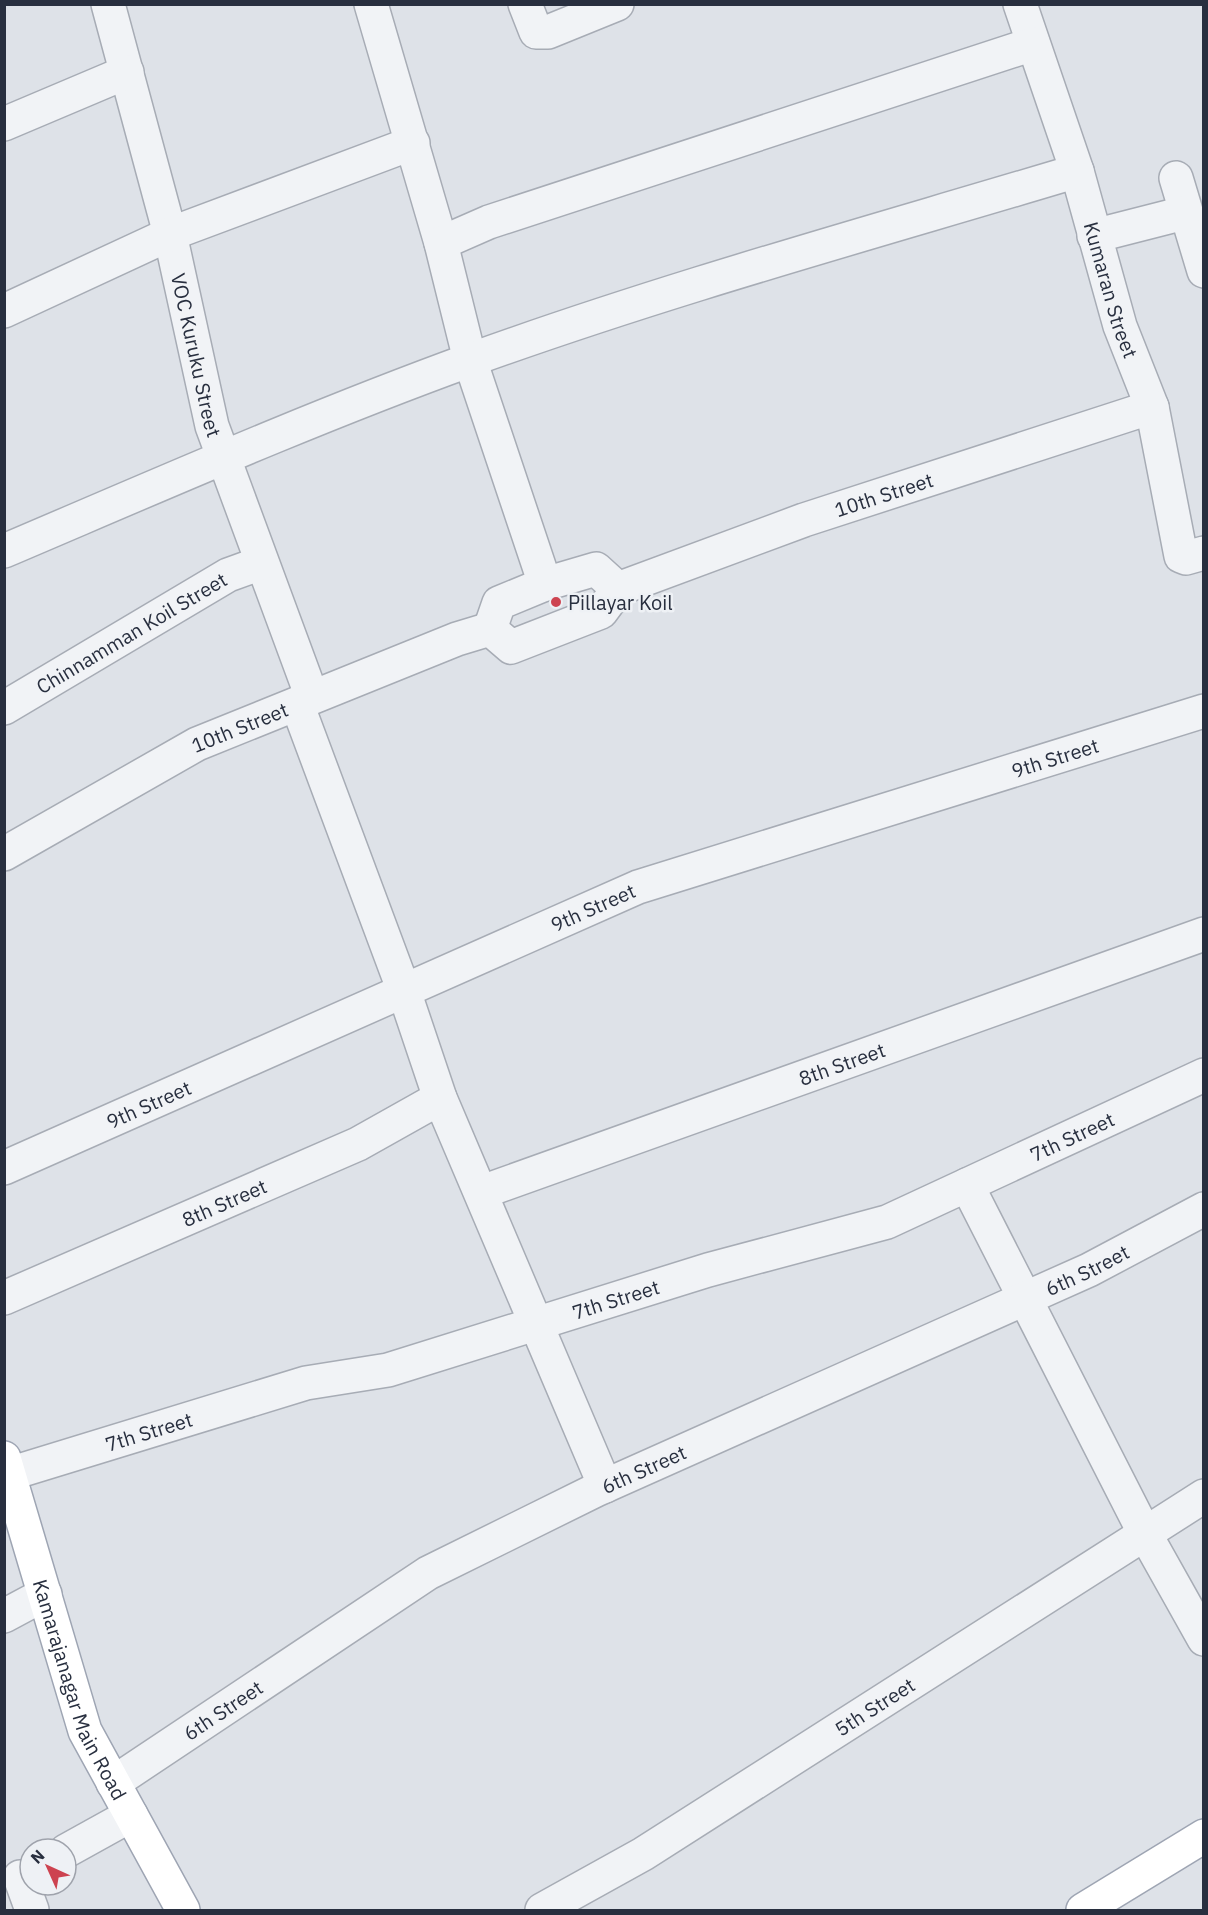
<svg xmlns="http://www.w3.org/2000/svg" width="1208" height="1915" viewBox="0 0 1208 1915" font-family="'IBM Plex Sans',sans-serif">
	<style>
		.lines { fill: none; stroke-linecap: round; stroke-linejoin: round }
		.minor-casing { stroke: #a7acb5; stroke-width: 36 }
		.major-casing { stroke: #9ea5b3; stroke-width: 36 }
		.minor { stroke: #f1f3f6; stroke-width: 33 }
		.major { stroke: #fff; stroke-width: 33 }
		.poi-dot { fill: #cd4350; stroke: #eef1f5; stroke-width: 2 }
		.labels { text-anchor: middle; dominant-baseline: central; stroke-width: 5; stroke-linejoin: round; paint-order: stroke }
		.street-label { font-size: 20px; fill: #282f3f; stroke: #eef1f5 }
		.poi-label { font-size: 20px; fill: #282f3f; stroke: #eef1f5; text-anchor: start }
	</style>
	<rect width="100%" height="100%" fill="#dee2e8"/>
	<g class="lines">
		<defs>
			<g id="minor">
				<path id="s1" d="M 108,4 L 170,234 L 212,426 L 312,697"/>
				<path d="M 371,4 L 441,243 L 470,360 L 545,584"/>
				<path d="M 525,4 L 536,32 L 548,32 L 617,4"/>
				<path id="s2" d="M 1020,4 L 1077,171 L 1120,326 L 1152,407 L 1181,556 L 1186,558 L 1204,553"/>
				<path d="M 4,124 L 127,72"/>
				<path d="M 1176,178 L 1204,271"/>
				<path d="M 1094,236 L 1184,213"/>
				<path d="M 441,243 L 489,222 L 1033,44"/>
				<path d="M 4,311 L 170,234 L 413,143"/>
				<path d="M 4,551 C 159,485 313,417 470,360 C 669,288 874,232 1077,171"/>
				<path d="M 490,629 L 499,603 L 545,584 L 596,569 L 618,589"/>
				<path d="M 297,704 L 404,991 L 440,1098 L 605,1486"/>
				<path id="s3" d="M 4,708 L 228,575 L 261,563"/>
				<path id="s4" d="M 4,854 L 197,744 L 457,639 L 490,629 L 511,647 L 601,612 L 618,589 L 804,520 L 1152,407"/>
				<path id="s5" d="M 4,1168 L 638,887 L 1204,711"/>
				<path d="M 967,1185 L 1144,1532 L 1204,1639"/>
				<path id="s6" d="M 482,1192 L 1204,934"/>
				<path id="s7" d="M 4,1298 L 358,1144 L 440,1098"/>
				<path id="s8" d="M 9,1474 L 306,1383 L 388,1370 L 708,1270 L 887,1222 L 1204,1075"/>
				<path d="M 4,1616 L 45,1594"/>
				<path id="s9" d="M 113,1783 L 428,1573 L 596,1490 L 1089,1270 L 1204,1209"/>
				<path d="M 66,1851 L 131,1815"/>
				<path d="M 20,1877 L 32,1910"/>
				<path id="s10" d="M 542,1910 L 643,1854 L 1204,1496"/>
			</g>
			<g id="major">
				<path id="s11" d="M 4,1458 L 85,1731 L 183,1910"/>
				<path d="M 1083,1910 L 1204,1836"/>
			</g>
		</defs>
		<use href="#minor" class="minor-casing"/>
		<use href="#major" class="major-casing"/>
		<use href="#minor" class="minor"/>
		<use href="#major" class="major"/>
	</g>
	<circle class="poi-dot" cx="556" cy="602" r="6"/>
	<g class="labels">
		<g class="street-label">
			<text stroke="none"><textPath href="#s2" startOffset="300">Kumaran Street</textPath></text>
			<text stroke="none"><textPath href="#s1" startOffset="362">VOC Kuruku Street</textPath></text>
			<text stroke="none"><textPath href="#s4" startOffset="972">10th Street</textPath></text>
			<text stroke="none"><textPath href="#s3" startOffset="148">Chinnamman Koil Street</textPath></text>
			<text stroke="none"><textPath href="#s4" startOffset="268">10th Street</textPath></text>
			<text stroke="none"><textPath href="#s5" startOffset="1130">9th Street</textPath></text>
			<text stroke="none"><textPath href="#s5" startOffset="644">9th Street</textPath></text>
			<text stroke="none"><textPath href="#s6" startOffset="382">8th Street</textPath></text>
			<text stroke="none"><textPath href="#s5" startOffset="158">9th Street</textPath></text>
			<text stroke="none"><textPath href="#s8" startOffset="1118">7th Street</textPath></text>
			<text stroke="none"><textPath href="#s7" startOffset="240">8th Street</textPath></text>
			<text stroke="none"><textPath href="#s9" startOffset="1104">6th Street</textPath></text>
			<text stroke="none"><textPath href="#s8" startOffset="632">7th Street</textPath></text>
			<text stroke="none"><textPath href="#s8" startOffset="146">7th Street</textPath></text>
			<text stroke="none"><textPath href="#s9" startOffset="618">6th Street</textPath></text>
			<text stroke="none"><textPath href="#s11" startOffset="244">Kamarajanagar Main Road</textPath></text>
			<text stroke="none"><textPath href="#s10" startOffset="390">5th Street</textPath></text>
			<text stroke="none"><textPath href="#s9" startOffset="132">6th Street</textPath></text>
		</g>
		<g class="poi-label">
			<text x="568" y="602">Pillayar Koil</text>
		</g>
	</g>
	<rect width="1208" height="1915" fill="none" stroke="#282f3f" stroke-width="12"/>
	<g transform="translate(48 1867) rotate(315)"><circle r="28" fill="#eef1f5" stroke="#9fa3ac" stroke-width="1.5"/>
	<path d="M0-4.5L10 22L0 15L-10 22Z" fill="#cd4350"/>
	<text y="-9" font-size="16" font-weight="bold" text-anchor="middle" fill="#282f3f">N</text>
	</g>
</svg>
